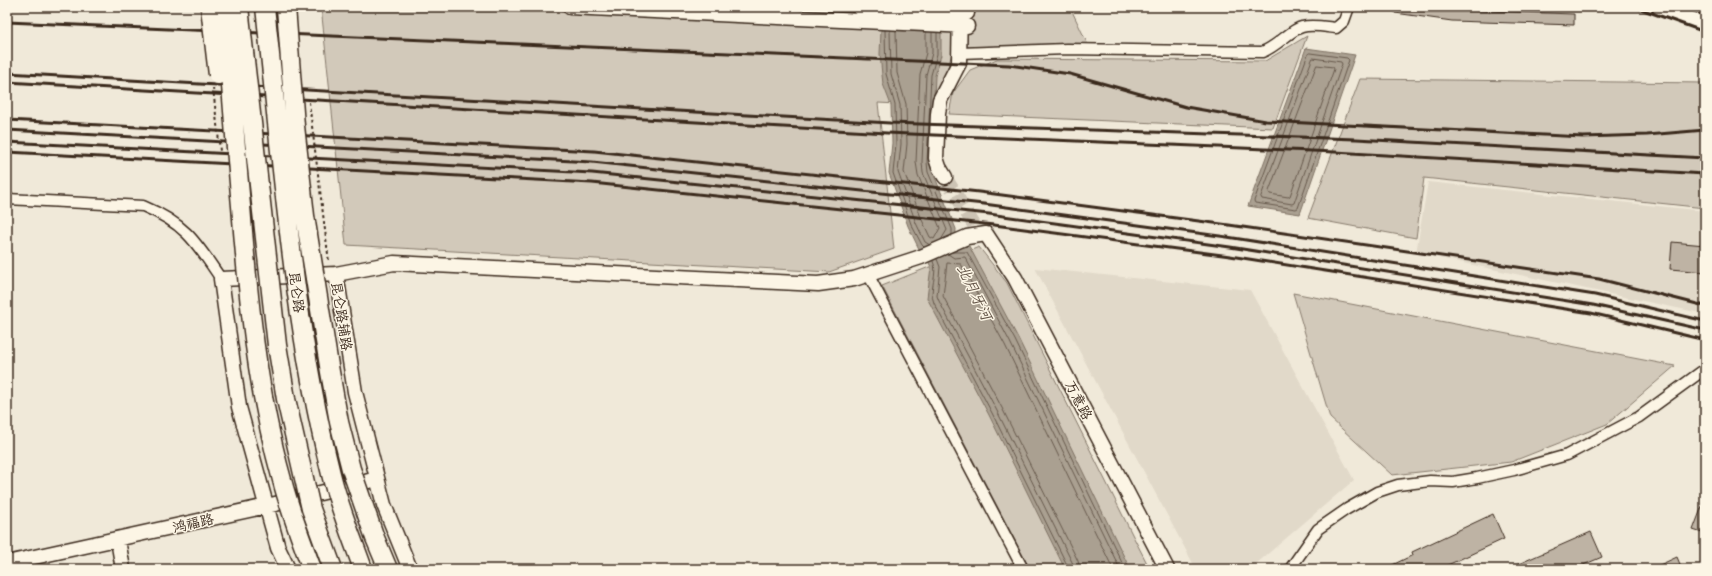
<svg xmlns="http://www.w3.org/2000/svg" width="1712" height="576" viewBox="0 0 1712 576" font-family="Delius,'LXGW WenKai TC',sans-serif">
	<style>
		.built { fill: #e1d9c9 }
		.green { fill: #d2c9ba; stroke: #867a6c }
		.water { fill: #aaa091; stroke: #7e7163 }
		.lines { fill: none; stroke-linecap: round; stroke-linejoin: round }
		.shore { stroke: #67594c; stroke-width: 1 }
		.building { fill: #beb3a4; stroke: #3b2a1e }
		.secondary-tunnel { stroke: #ccc3b4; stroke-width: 14; stroke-dasharray: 14 7; stroke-linecap: butt }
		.street-casing { stroke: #3b2a1e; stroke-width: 13 }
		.secondary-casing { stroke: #3b2a1e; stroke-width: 17 }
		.street { stroke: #fcf5e5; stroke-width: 10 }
		.secondary { stroke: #fcf5e5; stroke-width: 14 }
		.rail { stroke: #3b2a1e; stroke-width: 3 }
		.highway-bridge-casing { stroke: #3b2a1e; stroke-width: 21; stroke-linecap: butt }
		.path-bridge { stroke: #3b2a1e; stroke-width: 2; stroke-dasharray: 3 3; stroke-linecap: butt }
		.highway-bridge { stroke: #fcf5e5; stroke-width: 18 }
		.labels { text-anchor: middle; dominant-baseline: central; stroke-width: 3; stroke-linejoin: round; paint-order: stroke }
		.street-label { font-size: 14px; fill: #3b2a1e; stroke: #fcf5e5 }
		.water-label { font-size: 15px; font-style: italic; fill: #625346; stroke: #fcf5e5 }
	</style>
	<rect width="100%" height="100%" fill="#f0e9d9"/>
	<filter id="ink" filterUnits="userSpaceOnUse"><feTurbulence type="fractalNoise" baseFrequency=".025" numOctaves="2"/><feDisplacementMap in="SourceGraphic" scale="8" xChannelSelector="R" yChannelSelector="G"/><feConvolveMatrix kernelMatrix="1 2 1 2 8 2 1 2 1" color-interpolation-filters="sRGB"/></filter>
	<g filter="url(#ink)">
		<path class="built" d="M 1428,182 L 1705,211 L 1705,314 L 1416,253 Z
			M 1035,268 L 1250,290 L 1354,480 L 1250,569 L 1196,569 Z"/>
		<path class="green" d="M 321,7 L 1070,7 L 1088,45 L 952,53 L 944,82 L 935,106 L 878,103 L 894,249 L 829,272 L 346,245 Z
			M 1307,36 L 1273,128 L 949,114 L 953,93 L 970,70 L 997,59 L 1265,61 Z
			M 1360,79 L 1705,83 L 1705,208 L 1424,178 L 1416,238 L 1308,218 Z
			M 979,247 L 1007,283 L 1135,540 L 1150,569 L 1030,569 L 882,286 Z
			M 1293,293 L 1675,366 L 1607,424 L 1511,462 L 1392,475 L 1330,418 Z"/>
		<path class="water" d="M 882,7 L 941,7 L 941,55 L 935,76 L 931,161 L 932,170 L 956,229 L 955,249 L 969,246 L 1018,338 L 1130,569 L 1065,569 L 989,415 L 927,298 L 931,267 L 923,251 L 919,249 L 908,226 L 889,173 L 892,143 L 891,105 L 883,84 L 882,75 L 880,54 Z
			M 1306,48 L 1355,55 L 1300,214 L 1248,206 Z"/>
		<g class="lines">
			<path class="shore" d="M 885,30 L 886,74 L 895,105 L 896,144 L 893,173 L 911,224 L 922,245 L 924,247
				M 890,30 L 891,74 L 900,105 L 901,144 L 898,172 L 916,223 L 925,242 L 930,245
				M 896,31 L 897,73 L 906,104 L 907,144 L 904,172 L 922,220 L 930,237 L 934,239 L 940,228 L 918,175 L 916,162 L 920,74 L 926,53 L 926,32
				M 932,32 L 932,53 L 926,75 L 922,162 L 923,173 L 947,230 L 941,240
				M 937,33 L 937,54 L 931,75 L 927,162 L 928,172 L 952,229 L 952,234 L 950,236
				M 1310,53 L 1347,58 L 1349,60 L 1298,208 L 1296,209 L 1255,203 L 1254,201 L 1308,54 Z
				M 1313,58 L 1341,62 L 1342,64 L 1294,203 L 1292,204 L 1262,199 L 1261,197 Z
				M 1317,65 L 1333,67 L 1334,69 L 1290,196 L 1288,197 L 1270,194 L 1269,192 Z
				M 952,252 L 967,252 L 1015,340 L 1125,569
				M 948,254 L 954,258 L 965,257 L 1010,342 L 1120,569
				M 937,259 L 940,267 L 937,296 L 939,301 L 997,411 L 1073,564 L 1074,569
				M 933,261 C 939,274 928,289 934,303 L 992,413 L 1069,569
				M 1080,569 L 1078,561 L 1002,408 L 943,296 L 947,263 L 961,264 L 1005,345 L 1113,569"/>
		</g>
		<path class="building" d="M 1396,7 L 1437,7 L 1460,10 L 1574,14 L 1574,25 L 1452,21 L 1395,13 Z
			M 1672,242 L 1705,245 L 1705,272 L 1670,269 Z
			M 1704,501 L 1705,501 L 1705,534 L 1693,530 Z
			M 1493,514 L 1504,539 L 1439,569 L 1384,569 L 1413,555 L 1412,552 Z
			M 1591,532 L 1602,557 L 1574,569 L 1507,569 Z
			M 1677,557 L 1682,569 L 1651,569 Z"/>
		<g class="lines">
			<path class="secondary-tunnel" d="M 945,177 L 980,235"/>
			<defs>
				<path id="street" d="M 960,53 L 1067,49 L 1262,52 C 1277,47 1291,29 1302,27 C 1312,24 1326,27 1336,28 L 1344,21 L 1349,7
					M 7,199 L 143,206 C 186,224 196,242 221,279
					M 868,274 L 1023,569
					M 1290,569 L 1318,529 L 1347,509 L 1377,492 L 1398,485 L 1430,481 L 1453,482 L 1477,478 L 1514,470 L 1567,455 L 1639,417 L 1705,369"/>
				<path id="secondary" d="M 570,7 L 967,26
					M 859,7 L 967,13
					M 1659,7 L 1705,24
					M 945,177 L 939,167 L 936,158 L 938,114 L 940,100 L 959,63 L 960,7
					M 336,274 L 394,263 L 818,284 L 854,279 L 921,257 L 967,237 L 986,234 L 1015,278 L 1167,569
					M 118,540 L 123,569
					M 7,563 L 267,506 L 377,479
					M 288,569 L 278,548 L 239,407 L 221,279 L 336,274 L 355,392 L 384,505 L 410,569"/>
			</defs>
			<use href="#street" class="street-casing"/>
			<use href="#secondary" class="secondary-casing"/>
			<use href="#street" class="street"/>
			<use href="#secondary" class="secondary"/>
			<path class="rail" d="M 1635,7 L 1705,32
				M 7,22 L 1009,65 L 1070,74 L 1186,107 L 1266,121 L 1583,137 L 1647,135 L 1705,130
				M 7,73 L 890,123 L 1356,139 L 1705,158
				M 7,82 L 887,133 L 1335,152 L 1705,174
				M 7,120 L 594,151 L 979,192 L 1229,225 L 1599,279 L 1705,306
				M 7,130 L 592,162 L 984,204 L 1227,237 L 1595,295 L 1705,321
				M 7,142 L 592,173 L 989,214 L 1230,247 L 1593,305 L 1705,330
				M 7,152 L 592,183 L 994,225 L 1230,256 L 1591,313 L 1705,340"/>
			<defs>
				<path id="highway-bridge" d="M 210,7 L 218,75
					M 225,7 C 230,73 235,140 241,206 C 248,298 257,391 282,480 C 290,511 301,540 312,569
					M 239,7 L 277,345 L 286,399 L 311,509 L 333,569
					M 265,7 C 282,163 293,322 331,474 C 339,507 352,538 363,569
					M 286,7 L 295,126 L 305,216 L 330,372 L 339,422 L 351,469 L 375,538 L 388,569"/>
			</defs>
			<use href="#highway-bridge" class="highway-bridge-casing"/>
			<path class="path-bridge" d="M 213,88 L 220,151
				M 309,102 L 329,262"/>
			<use href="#highway-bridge" class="highway-bridge"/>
		</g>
	</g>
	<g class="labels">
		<g class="street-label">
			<text transform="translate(297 292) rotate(83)">昆仑路</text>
			<text transform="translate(342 316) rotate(81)">昆仑路辅路</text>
			<text transform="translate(1079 400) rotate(63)">万意路</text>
			<text transform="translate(193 523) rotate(-13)">鸿福路</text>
		</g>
		<g class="water-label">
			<text transform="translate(975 292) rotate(64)">北月牙河</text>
		</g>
	</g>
	<rect width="1712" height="576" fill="none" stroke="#fcf5e5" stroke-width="24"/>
	<rect x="12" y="12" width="1688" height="552" fill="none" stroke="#3b2a1e" stroke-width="1.5" filter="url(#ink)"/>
</svg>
